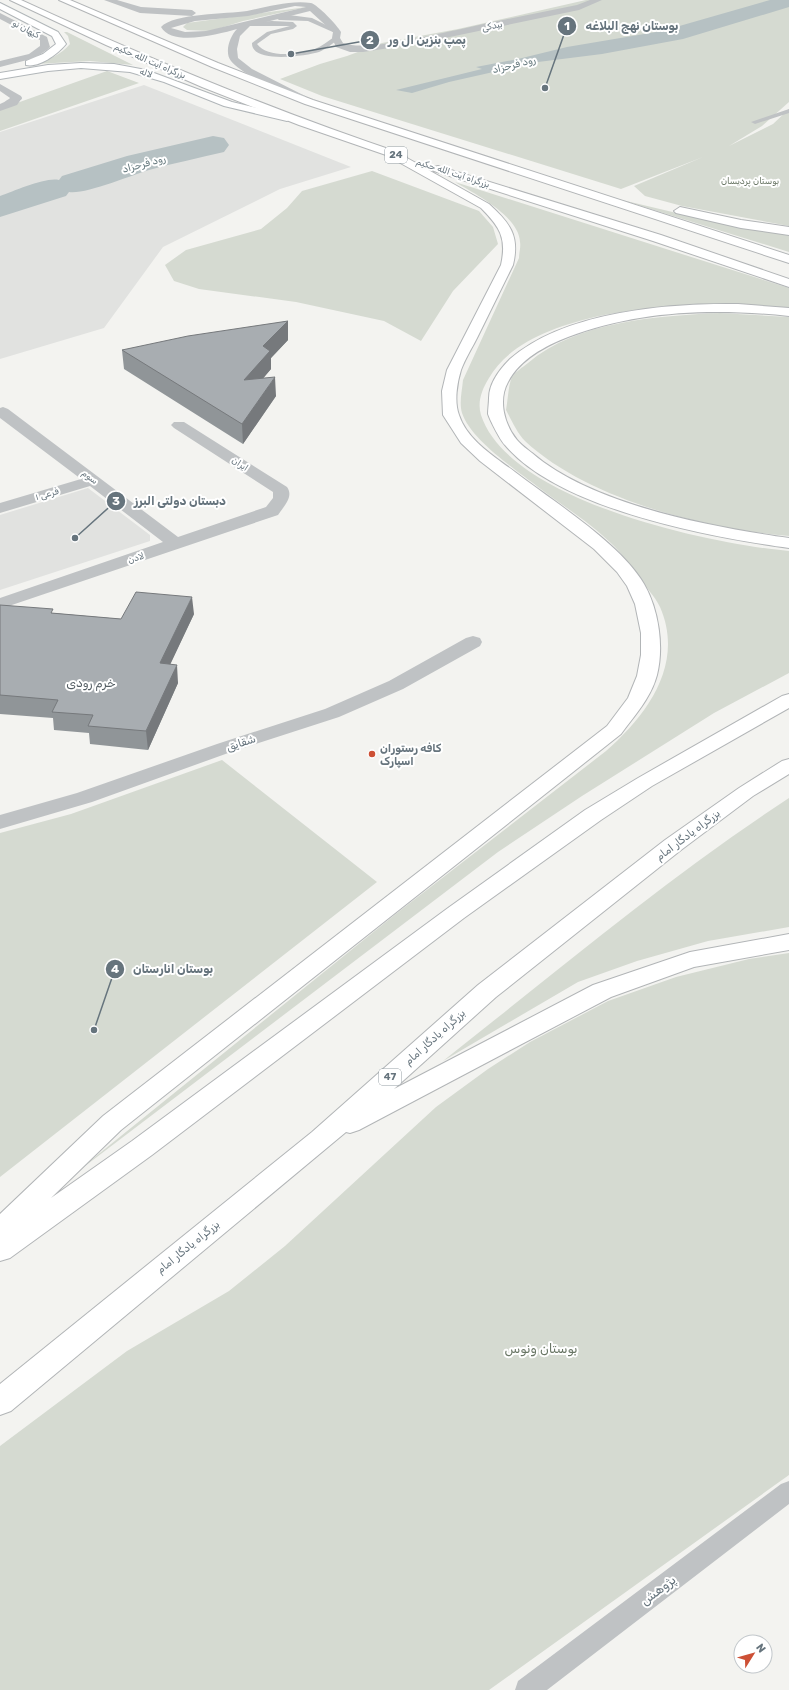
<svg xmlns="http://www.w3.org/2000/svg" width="789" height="1690" viewBox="0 0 789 1690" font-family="Rubik,Vazirmatn,sans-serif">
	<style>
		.built { fill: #e1e2e0 }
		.green { fill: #d5dad1 }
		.water { fill: #b6c1c3 }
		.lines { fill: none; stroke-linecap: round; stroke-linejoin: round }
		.river { fill: #b6c1c3; fill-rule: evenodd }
		.secondary-casing { stroke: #b1b6b9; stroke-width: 2 }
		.trunk-casing { stroke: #b2b5b7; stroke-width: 2 }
		.service { fill: #bfc2c4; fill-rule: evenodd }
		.minor { fill: #bfc2c4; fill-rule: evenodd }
		.tertiary { fill: #bfc2c4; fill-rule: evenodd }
		.secondary { fill: #fff; fill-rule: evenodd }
		.trunk { fill: #fff; fill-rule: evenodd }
		.wall { fill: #909598 }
		.shaded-wall { fill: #76797c }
		.building { fill: #a8adb1; stroke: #76797c }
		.poi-dot { fill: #cd5035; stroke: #fff; stroke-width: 1.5 }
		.labels { text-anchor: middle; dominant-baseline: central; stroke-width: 4; stroke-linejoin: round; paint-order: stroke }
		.far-street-label { font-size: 9px; fill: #66747d; stroke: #fff }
		.far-park-label { font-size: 9px; fill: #687564; stroke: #fff }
		.far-water-label { font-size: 10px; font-style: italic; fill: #62767b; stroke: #fff }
		.shield { fill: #fff; stroke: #949ea4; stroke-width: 1 }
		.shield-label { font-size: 10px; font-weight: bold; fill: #66747d }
		.street-label { font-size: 11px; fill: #66747d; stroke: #fff }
		.poi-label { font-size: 11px; font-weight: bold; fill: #66747d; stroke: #fff; text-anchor: start }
		.neighbourhood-label { font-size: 12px; fill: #535d63; stroke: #fff }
		.near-park-label { font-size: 13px; fill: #687564; stroke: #fff }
		.near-street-label { font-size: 13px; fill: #66747d; stroke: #fff }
		.leader { fill: none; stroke: #66747d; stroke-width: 1.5 }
		.callout-dot { fill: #66747d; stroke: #fff; stroke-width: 1.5 }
		.mark-label { font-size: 12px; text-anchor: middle; font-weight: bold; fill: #fff }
		.callout-label { font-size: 12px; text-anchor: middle; font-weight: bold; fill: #66747d; stroke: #fff; stroke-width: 4; stroke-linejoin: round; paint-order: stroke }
	</style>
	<rect width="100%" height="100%" fill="#f3f3f0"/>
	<path class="built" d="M 144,85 L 351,167 L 280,189 L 163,247 L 104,328 L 0,359 L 0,132 Z
		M 88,488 L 150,535 L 150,541 L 0,590 L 0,515 Z"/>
	<path class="green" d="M 586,0 L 789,0 L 789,102 L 762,126 L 729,146 L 773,124 L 789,109 L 789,226 L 682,206 L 645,196 L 634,186 L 703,157 L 621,189 L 322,96 L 280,79 L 320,64 L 347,56 L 382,43 L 458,29 Z
		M 307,7 L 243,21 L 211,31 L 187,30 L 183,27 L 187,23 Z
		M 64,32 L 67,32 L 133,65 L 90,61 L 36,64 C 49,59 61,55 70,44 L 68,36 Z
		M 107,71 L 139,83 L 0,131 L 0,109 Z
		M 372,171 L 479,211 L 493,227 L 498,244 L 453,291 L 421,341 L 384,321 L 296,302 L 199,289 L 174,281 L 165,265 L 186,250 L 261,229 L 287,208 L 302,191 Z
		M 455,182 L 789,288 L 789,308 C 712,299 532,302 489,378 C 482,389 477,402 481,415 C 509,501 709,544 789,551 L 789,673 L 714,713 L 582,796 L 498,852 L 64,1182 L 397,913 L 606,751 C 647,715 685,664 660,607 C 655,596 644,585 636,575 C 629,566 623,555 614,546 C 592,524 563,506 538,487 C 516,470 471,440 462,413 C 459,403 462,391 463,380 L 519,258 C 519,253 521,247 520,242 C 519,216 475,194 455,182 Z
		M 622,200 L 723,224 L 789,235 L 789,252 Z
		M 719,313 L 789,317 L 789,536 C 705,529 587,499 525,441 C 517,433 511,419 506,410 C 508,400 508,386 512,377 C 515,372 523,367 528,363 C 577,321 657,316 719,313 Z
		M 222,760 L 377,882 L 0,1177 L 0,833 L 71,814 Z
		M 789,798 L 789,927 L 708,941 L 637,961 L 578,982 L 443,1061 C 556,972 668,877 789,798 Z
		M 789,953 L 789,1475 L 489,1690 L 0,1690 L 0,1446 L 127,1351 L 229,1291 L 285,1246 L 436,1107 L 488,1069 L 530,1042 L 608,1001 L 676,977 L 749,959 Z"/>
	<path class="water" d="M 770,0 L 789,0 L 789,7 L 683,39 L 602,54 L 538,62 L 449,82 L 412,93 L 396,90 L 482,69 L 476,67 L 518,59 L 567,47 L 662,31 Z"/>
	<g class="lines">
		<path class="river" d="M 213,136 L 224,138 L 229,145 L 224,152 C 199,158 174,163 149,170 C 132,175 84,195 69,192 L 66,196 L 0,217 L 0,196 C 15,191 45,177 59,180 L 62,176 L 127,156 Z"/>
		<defs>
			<path id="secondary" d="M 0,3 L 58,32 L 66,44 C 58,54 39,68 26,65 L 26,61 L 43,54 L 56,44 L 52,36 L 0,9 Z
				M 81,63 L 114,64 L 146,70 L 232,102 L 291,116 L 292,118 L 287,121 L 224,106 L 164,82 L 130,72 L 81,68 L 48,71 L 0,79 L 0,73 L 48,65 Z"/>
			<path id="trunk" d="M 10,0 L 21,0 C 147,58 274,111 406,155 L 407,158 L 489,204 C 510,223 520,236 513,265 C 501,289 489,314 477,338 C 472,348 465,359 461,370 C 457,383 454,402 459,415 C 467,440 495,457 515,472 C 554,502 620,543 644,584 C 659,610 664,647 657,675 C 651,698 634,716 621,734 L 121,1130 L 51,1198 L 132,1141 L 448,908 L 585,810 L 638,778 L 782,696 L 789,694 L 789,708 L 652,786 L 601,820 L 464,918 L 152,1155 L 10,1258 L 0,1261 L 0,1214 L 103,1116 L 607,726 L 628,698 L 637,676 L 641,655 L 641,633 L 635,604 L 627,586 L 617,572 L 594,549 L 480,461 L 461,443 L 443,415 L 442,391 L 447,370 L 501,265 C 507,238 500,227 481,208 L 386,155 L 299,125 L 202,87 L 106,45 Z
				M 59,0 L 70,0 L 218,63 L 313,100 L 789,255 L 789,263 L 305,104 L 212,67 Z
				M 438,166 L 661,235 L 789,279 L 789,287 L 653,241 L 434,171 L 432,169 L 434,167 Z
				M 680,207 L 741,220 L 789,227 L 789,235 L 741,228 L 676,213 L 674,211 Z
				M 738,304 L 789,308 L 789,316 C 715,308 638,310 568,337 C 545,346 520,359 508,382 C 498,400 504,424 517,440 C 521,445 527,449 532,453 C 592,505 711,527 789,538 L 789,548 C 709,537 559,509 505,445 C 500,440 490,420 488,414 C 488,409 489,403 489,398 C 489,383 500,369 510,359 C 565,311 669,303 738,304 Z
				M 789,759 L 789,774 L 753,796 L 681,850 L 496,997 L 394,1089 L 593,985 L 690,952 L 789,934 L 789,950 L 694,967 L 611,997 L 359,1130 L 350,1133 L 346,1132 L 11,1411 L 0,1415 L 0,1384 L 312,1132 L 478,985 L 665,840 L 739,788 L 782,761 Z"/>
		</defs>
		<use href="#secondary" class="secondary-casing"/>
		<use href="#trunk" class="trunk-casing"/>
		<path class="service" d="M 289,15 L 312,18 L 340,32 L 335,33 L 308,21 L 279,20 L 276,18 Z
			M 272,21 L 293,22 L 297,26 L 293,29 L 271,34 L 257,44 C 268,59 300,54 315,49 C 322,46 328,41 334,37 L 339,38 C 334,43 326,49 319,52 C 306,56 251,64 252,43 L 267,32 L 290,26 L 247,26 L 244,24 L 247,22 Z
			M 789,109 L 789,113 L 755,124 L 751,122 Z
			M 789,1481 L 789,1504 L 547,1690 L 515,1690 L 518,1681 L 781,1484 Z"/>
		<path class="minor" d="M 104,0 L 117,0 L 141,7 L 192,10 L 196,13 L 192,16 L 140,13 Z
			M 590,0 L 602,0 L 579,10 L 416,44 L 363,52 L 350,52 L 336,47 L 332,38 L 333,32 L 310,11 L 250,26 L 240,36 L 237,49 L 238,58 L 252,69 L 305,96 L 306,98 L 305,100 L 301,101 C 287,98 239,72 231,61 C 224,52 230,36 237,29 C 219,34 172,47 161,27 C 174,13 227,14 247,11 C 267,7 290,0 311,3 C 318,5 337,25 341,32 L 340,38 L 343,43 C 366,52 430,35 457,30 C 497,21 537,13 577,5 ZM 295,6 L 306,7 L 206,31 L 185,32 L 171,28 L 195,21 L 248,16 Z
			M 0,13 L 47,37 L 50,47 L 48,49 L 35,58 L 0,67 L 0,61 L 29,54 L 40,46 L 40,40 L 0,19 Z
			M 0,84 L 21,96 L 22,98 L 21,100 L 13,100 L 0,91 Z
			M 3,407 L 8,409 L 178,537 L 266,507 L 273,498 L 273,492 L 174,428 L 171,425 L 174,422 L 184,422 L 287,487 C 294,497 284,506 278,515 L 0,609 L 0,598 L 163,542 L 90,486 L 0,513 L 0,503 L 81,479 L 0,418 L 0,408 Z
			M 473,636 L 480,638 L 482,642 L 480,646 L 403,689 L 339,717 L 231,752 L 92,802 L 0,829 L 0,815 L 77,793 L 217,744 L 325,709 L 389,681 L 466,638 Z"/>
		<path class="tertiary" d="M 17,95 L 22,98 L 17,105 L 0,111 L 0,104 C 6,102 11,96 17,95 Z"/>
		<use href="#secondary" class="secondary"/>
		<use href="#trunk" class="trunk"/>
	</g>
	<path class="wall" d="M 288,321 L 288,340 L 271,358 L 271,369 L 263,378 L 276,396 L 243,444 L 124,369 L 122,350 Z
		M 0,605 L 53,613 L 121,619 L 194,614 L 170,664 L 178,683 L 148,750 L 90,744 L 89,733 L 54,730 L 53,718 L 0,714 Z"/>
	<path class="shaded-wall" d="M 288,321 L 288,340 L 271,358 L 271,369 L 245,400 L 244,380 L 263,346 Z
		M 275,377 L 276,396 L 243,444 L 242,424 Z
		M 192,597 L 194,614 L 162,682 L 160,663 Z
		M 177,665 L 178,683 L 148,750 L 146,731 Z"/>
	<path class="building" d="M 288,321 L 263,346 L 270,351 L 244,380 L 275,377 L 242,424 L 122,350 L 188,336 Z
		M 136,592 L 192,597 L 160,663 L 177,665 L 146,731 L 88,726 L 93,715 L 52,712 L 58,700 L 0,695 L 0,605 L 53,609 L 51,613 L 121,619 Z"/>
	<circle class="poi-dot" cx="372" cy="754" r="4"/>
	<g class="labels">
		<g class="far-street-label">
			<text transform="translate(492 26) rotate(-12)">بیدکی</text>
			<text transform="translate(26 29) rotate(28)">کیهان نو</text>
			<text transform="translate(150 61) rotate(23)">بزرگراه آیت الله حکیم</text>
			<text transform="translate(146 73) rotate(18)">لاله</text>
			<text transform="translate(453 173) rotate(18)">بزرگراه آیت الله حکیم</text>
			<text transform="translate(240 464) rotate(33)">ایران</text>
			<text transform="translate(90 477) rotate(37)">سوم</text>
			<text transform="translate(47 494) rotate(-17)">فرعی ۱</text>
			<text transform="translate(136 558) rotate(-19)">لادن</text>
		</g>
		<g class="far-park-label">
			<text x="750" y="181">بوستان پردیسان</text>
		</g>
		<g class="far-water-label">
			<text transform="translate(514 65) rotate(-14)">رود فرحزاد</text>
			<text transform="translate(144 164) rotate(-15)">رود فرحزاد</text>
		</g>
		<g class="shield">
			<rect x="385" y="147" width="22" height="16" rx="3"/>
			<rect x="379" y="1069" width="22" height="16" rx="3"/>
		</g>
		<g class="shield-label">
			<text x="396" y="155">24</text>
			<text x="390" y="1077">47</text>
		</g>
		<g class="street-label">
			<text transform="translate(241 743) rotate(-18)">شقایق</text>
			<text transform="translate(688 835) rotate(-37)">بزرگراه یادگار امام</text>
			<text transform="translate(435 1037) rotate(-42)">بزرگراه یادگار امام</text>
			<text transform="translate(188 1247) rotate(-39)">بزرگراه یادگار امام</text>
		</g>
		<g class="poi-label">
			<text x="380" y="748">کافه رستوران<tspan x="380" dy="13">اسپارک</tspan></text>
		</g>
		<g class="neighbourhood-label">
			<text x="91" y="683">خرم رودی</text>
		</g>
		<g class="near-park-label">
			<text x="541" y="1348">بوستان ونوس</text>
		</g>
		<g class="near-street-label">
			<text transform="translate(658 1590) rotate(-37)">پژوهش</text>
		</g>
	</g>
	<path class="leader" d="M545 88L567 26M291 54L370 40M75 538L116 501M94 1030L115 969"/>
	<g class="callout-dot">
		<circle cx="545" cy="88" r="4"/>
		<circle cx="291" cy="54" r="4"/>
		<circle cx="75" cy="538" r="4"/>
		<circle cx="94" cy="1030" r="4"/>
		<circle cx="567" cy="26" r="10"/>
		<circle cx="370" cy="40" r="10"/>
		<circle cx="116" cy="501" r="10"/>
		<circle cx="115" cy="969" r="10"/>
	</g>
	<g class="mark-label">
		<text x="567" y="30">1</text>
		<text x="370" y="44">2</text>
		<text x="116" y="505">3</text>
		<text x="115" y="973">4</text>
	</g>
	<g class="callout-label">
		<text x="632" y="30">بوستان نهج البلاغه</text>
		<text x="427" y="44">پمپ بنزین ال ور</text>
		<text x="180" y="505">دبستان دولتی البرز</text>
		<text x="173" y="973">بوستان انارستان</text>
	</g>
	<g transform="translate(753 1654) rotate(53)"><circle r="19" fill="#ffffff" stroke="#c2c7cb"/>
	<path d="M0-3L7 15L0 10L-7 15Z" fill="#cd5035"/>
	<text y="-6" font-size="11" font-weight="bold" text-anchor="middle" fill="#66747d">N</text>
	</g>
</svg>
